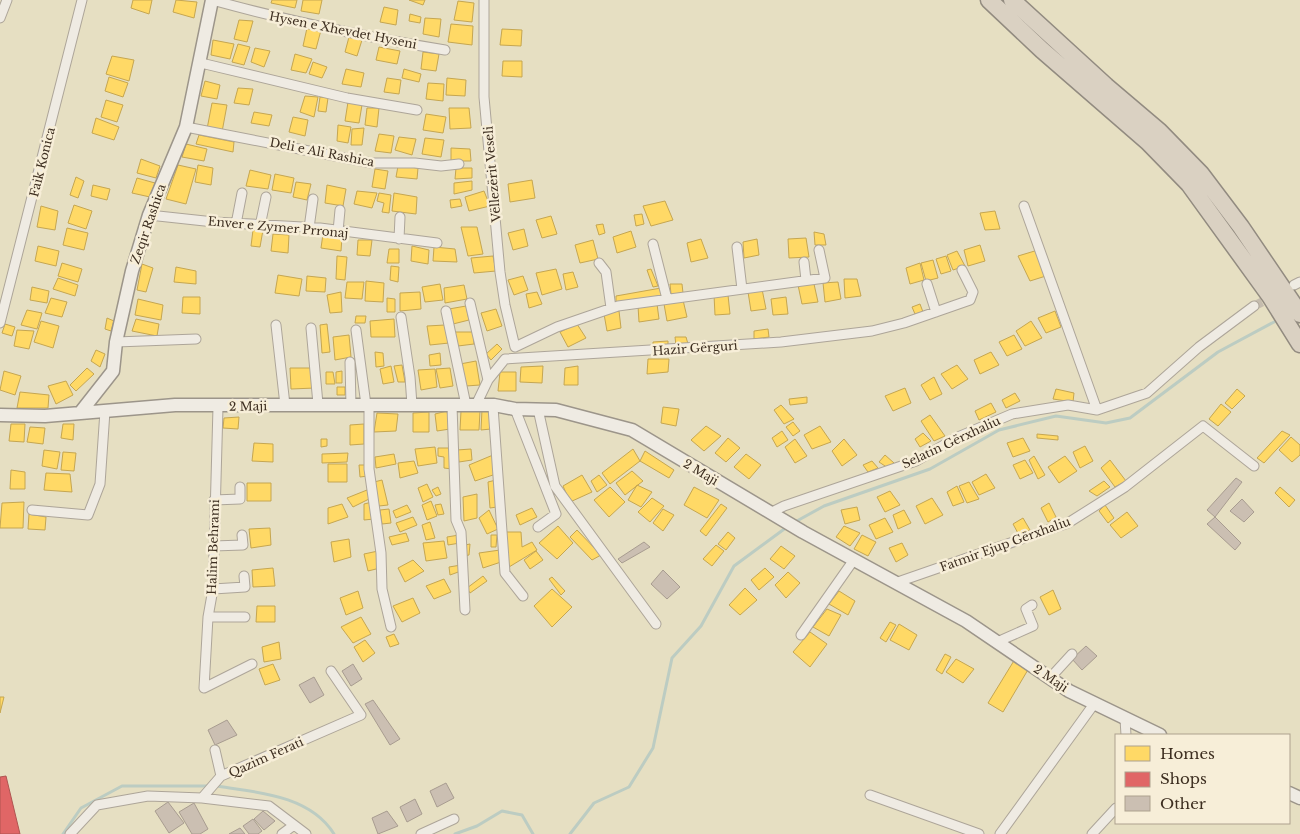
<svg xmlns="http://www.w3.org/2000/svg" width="1300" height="834" viewBox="0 0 1300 834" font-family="'Libre Baskerville',serif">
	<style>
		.farmland { fill: #e6dfc2; fill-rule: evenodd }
		.homes { fill: #ffd966; stroke: #c5a651 }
		.shops { fill: #e06666; stroke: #af5551 }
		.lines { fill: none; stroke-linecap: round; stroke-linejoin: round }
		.stream { stroke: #bcccc2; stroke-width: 3 }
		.building { fill: #cbbfb2; stroke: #a89c90 }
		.street-tunnel { stroke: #c5bcae; stroke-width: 9; stroke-dasharray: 9 4.5; stroke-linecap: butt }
		.street-casing { stroke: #ada599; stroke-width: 11 }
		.secondary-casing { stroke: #9c958a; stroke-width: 15 }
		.highway-casing { stroke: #928b80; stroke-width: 19 }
		.street { stroke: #efebe3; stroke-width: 9 }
		.secondary { stroke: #efebe3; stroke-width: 12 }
		.highway { stroke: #dad1c2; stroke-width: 16 }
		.labels { text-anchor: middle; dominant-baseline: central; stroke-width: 5; stroke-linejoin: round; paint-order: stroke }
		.street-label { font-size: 12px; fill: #3d2e20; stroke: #f7eed8 }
	</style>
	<rect width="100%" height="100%" fill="#e7e0d1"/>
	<path class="farmland" d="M 0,0 L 1300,0 L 1300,834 L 0,834 ZM 1116,735 L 1289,735 L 1289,823 L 1116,823 Z"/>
	<path class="homes" d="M 133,0 L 152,0 L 149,14 L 131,8 Z
		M 176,0 L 197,2 L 194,18 L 173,12 Z
		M 272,0 L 297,0 L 295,8 L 271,3 Z
		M 303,0 L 322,0 L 319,14 L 301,11 Z
		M 409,0 L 425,0 L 423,5 Z
		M 458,1 L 474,3 L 472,22 L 454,20 Z
		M 384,7 L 398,10 L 396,25 L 380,22 Z
		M 410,14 L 421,17 L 420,23 L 409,21 Z
		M 425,18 L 441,19 L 439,37 L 423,34 Z
		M 239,20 L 253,21 L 247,42 L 234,39 Z
		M 451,24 L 473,26 L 472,45 L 448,42 Z
		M 307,28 L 321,30 L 316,49 L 303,46 Z
		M 502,29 L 522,30 L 521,46 L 500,45 Z
		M 349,37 L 362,40 L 357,56 L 345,52 Z
		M 213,40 L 234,44 L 230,59 L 211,55 Z
		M 238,44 L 250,47 L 244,65 L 232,62 Z
		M 379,47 L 400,51 L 397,64 L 376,60 Z
		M 255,48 L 270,51 L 264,67 L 251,62 Z
		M 423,52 L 439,54 L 436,71 L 421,69 Z
		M 295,54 L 312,59 L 306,73 L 291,70 Z
		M 112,56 L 134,60 L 129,81 L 106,74 Z
		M 503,61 L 522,61 L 522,77 L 502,76 Z
		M 313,62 L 327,67 L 322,78 L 309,74 Z
		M 346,69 L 364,73 L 361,87 L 342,84 Z
		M 404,69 L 421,74 L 419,82 L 402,78 Z
		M 109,77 L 128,83 L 123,97 L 105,91 Z
		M 387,78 L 401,80 L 399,94 L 384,92 Z
		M 447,78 L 466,80 L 465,96 L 446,95 Z
		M 205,81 L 220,85 L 217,99 L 201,96 Z
		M 428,83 L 444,84 L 443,101 L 426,99 Z
		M 238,88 L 253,89 L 249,105 L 234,103 Z
		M 305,96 L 318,97 L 314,117 L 300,112 Z
		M 320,97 L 328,98 L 326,112 L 318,111 Z
		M 106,100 L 123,105 L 117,122 L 101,117 Z
		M 348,102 L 362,105 L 359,123 L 345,121 Z
		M 212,103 L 227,105 L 222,132 L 207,129 Z
		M 367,108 L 379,108 L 377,127 L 365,125 Z
		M 449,108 L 469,108 L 471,128 L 450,129 Z
		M 254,112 L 272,115 L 269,126 L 251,123 Z
		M 426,114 L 446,117 L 443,133 L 423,130 Z
		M 293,117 L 308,120 L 305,136 L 289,132 Z
		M 96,118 L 119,127 L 114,140 L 92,133 Z
		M 338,125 L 351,127 L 348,143 L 337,141 Z
		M 364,128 L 362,145 L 351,145 L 352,129 Z
		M 379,134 L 394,136 L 391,153 L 375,151 Z
		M 199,135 L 234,142 L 233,152 L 196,144 Z
		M 399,137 L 416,139 L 412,155 L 395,150 Z
		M 425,138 L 444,140 L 441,157 L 422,154 Z
		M 186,144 L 207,149 L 204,161 L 182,157 Z
		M 451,148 L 470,149 L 471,161 L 451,161 Z
		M 141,159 L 160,166 L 156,178 L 137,173 Z
		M 178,165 L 196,169 L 186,204 L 166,199 Z
		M 198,165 L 213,168 L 211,185 L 195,182 Z
		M 398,166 L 418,168 L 417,179 L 396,177 Z
		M 456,168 L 472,168 L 472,178 L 455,179 Z
		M 375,169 L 388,171 L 385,189 L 372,187 Z
		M 250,170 L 271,175 L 268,189 L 246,186 Z
		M 275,174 L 294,178 L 291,193 L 272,190 Z
		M 76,177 L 84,181 L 78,198 L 70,195 Z
		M 137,178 L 155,183 L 150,197 L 132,193 Z
		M 532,180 L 535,198 L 510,202 L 508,184 Z
		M 472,181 L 472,190 L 454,194 L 454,183 Z
		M 296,182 L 311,184 L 307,200 L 293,197 Z
		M 93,185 L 110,189 L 107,200 L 91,196 Z
		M 327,185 L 346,189 L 343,206 L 325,203 Z
		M 357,191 L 377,193 L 372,208 L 354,204 Z
		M 484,191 L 490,206 L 469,211 L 465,197 Z
		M 379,193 L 391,195 L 389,213 L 382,212 L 384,203 L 377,201 Z
		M 394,193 L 417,197 L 416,214 L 392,211 Z
		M 460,199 L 462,206 L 451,208 L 450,200 Z
		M 665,201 L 673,220 L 651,226 L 643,206 Z
		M 74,205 L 92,211 L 86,229 L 68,223 Z
		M 41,206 L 58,211 L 55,230 L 37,227 Z
		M 995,211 L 1000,229 L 985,230 L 980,213 Z
		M 642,214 L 644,224 L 636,226 L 634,215 Z
		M 551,216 L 557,234 L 542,238 L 536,220 Z
		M 603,224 L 605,233 L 599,235 L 596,225 Z
		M 461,227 L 477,227 L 483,254 L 468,256 Z
		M 67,228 L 88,233 L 84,250 L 63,245 Z
		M 524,229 L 528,246 L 513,250 L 508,233 Z
		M 253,230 L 263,230 L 260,247 L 251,246 Z
		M 631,231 L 636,247 L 617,253 L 613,237 Z
		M 814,232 L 824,234 L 826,245 L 815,245 Z
		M 273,234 L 289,235 L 288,253 L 271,251 Z
		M 323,234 L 342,237 L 341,251 L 321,248 Z
		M 806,238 L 809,257 L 789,258 L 788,239 Z
		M 701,239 L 708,258 L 691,262 L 687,243 Z
		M 757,239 L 759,255 L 744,258 L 743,242 Z
		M 358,240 L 372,240 L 370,256 L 357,255 Z
		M 593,240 L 598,259 L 580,263 L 575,245 Z
		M 980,245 L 985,261 L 968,266 L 964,250 Z
		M 38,246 L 59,251 L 56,266 L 35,261 Z
		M 412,246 L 429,250 L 428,264 L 411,261 Z
		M 434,247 L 455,249 L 457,262 L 433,261 Z
		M 389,249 L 399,249 L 399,263 L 387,263 Z
		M 1038,250 L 1049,275 L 1030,281 L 1018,256 Z
		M 957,251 L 965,266 L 953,270 L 947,255 Z
		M 337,256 L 347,257 L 345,280 L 336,279 Z
		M 493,256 L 496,271 L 474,273 L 471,258 Z
		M 946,256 L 951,271 L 941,274 L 936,259 Z
		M 933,260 L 938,278 L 926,281 L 921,263 Z
		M 62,263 L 82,269 L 78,282 L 58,276 Z
		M 920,263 L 924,280 L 910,284 L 906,268 Z
		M 142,264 L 153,268 L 146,292 L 137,290 Z
		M 391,266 L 399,267 L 398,282 L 390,280 Z
		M 176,267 L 196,271 L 196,284 L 174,282 Z
		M 556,269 L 562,289 L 542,295 L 536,273 Z
		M 651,269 L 658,286 L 653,287 L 647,270 Z
		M 573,272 L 578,287 L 566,290 L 563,274 Z
		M 278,275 L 302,279 L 299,296 L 275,293 Z
		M 307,276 L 326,278 L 325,292 L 306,291 Z
		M 523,276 L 528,290 L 514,295 L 508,280 Z
		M 58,278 L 78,285 L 75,296 L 53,289 Z
		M 844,279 L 857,279 L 861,296 L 845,298 Z
		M 366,281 L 384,283 L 383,302 L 365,301 Z
		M 347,282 L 364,282 L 362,299 L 345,298 Z
		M 838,282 L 841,299 L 825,302 L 823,283 Z
		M 440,284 L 443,300 L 425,302 L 422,287 Z
		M 670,284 L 682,284 L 683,293 L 671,294 Z
		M 814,284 L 818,302 L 802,304 L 798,285 Z
		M 464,285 L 467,299 L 445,303 L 444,288 Z
		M 32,287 L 49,291 L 47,303 L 30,300 Z
		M 661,288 L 663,295 L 616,304 L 616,296 Z
		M 762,289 L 766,309 L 751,311 L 748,292 Z
		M 341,292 L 342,312 L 330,313 L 327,295 Z
		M 420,292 L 421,309 L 400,311 L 400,293 Z
		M 537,292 L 542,304 L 529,308 L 526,294 Z
		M 714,295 L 728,295 L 730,314 L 715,315 Z
		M 183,297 L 200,297 L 200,314 L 182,313 Z
		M 786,297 L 788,314 L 773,315 L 771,299 Z
		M 51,298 L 67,302 L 62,317 L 45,313 Z
		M 387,298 L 395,299 L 395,312 L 387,312 Z
		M 138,299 L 163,305 L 161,320 L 135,315 Z
		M 683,300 L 687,317 L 667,321 L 664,304 Z
		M 657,304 L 659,319 L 639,322 L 638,306 Z
		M 920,304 L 923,312 L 915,314 L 912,307 Z
		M 466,306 L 469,320 L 453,324 L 449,309 Z
		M 496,309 L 502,326 L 487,331 L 481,313 Z
		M 27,310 L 42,313 L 37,329 L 21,325 Z
		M 619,311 L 621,328 L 607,331 L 604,314 Z
		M 1055,311 L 1061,327 L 1046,333 L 1038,318 Z
		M 356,316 L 366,316 L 365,323 L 355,323 Z
		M 107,318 L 114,321 L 111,331 L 105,329 Z
		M 136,319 L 159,324 L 157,336 L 132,331 Z
		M 394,319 L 395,337 L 371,337 L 370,321 Z
		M 41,321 L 59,326 L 53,348 L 34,342 Z
		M 1031,321 L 1042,338 L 1025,346 L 1016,331 Z
		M 5,324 L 15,327 L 12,336 L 2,333 Z
		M 327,324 L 330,352 L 322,353 L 320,325 Z
		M 577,324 L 586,338 L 568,347 L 560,332 Z
		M 445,325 L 449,343 L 430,345 L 427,326 Z
		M 768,329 L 769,337 L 754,339 L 754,331 Z
		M 17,330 L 34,331 L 29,349 L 14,346 Z
		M 454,332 L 473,332 L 474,344 L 458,346 Z
		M 349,335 L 351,357 L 335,360 L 333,337 Z
		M 1014,335 L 1022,349 L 1007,356 L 999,342 Z
		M 675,337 L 686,337 L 688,344 L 676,346 Z
		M 668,341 L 668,348 L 653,349 L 653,342 Z
		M 497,344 L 502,349 L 491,360 L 486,354 Z
		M 96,350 L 105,354 L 100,367 L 91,361 Z
		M 375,352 L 383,353 L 384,366 L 376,367 Z
		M 991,352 L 999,365 L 980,374 L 974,360 Z
		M 440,353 L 441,365 L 430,366 L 429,355 Z
		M 648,359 L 669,359 L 668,372 L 647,374 Z
		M 476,361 L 480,385 L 466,386 L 460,364 Z
		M 402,365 L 405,382 L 398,382 L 394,366 Z
		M 957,365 L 968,379 L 952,389 L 941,374 Z
		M 391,366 L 394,382 L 383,384 L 380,369 Z
		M 543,366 L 542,383 L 520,382 L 521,367 Z
		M 578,366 L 578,385 L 564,385 L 565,368 Z
		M 87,368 L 94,374 L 76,391 L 70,385 Z
		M 290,368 L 312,368 L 315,388 L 291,389 Z
		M 450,368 L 453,386 L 440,388 L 436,369 Z
		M 435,369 L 437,387 L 421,390 L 418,370 Z
		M 4,371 L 21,376 L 15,395 L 0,390 Z
		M 342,371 L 342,383 L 336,383 L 336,372 Z
		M 326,372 L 333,372 L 335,384 L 326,384 Z
		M 500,372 L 516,372 L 516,391 L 498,391 Z
		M 934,377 L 942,394 L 930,400 L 921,385 Z
		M 66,381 L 73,395 L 56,404 L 48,386 Z
		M 337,387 L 345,387 L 345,395 L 337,395 Z
		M 905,388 L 911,403 L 893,411 L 885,396 Z
		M 1056,389 L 1074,393 L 1073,402 L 1053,399 Z
		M 1237,389 L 1245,396 L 1232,409 L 1225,403 Z
		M 20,392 L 49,395 L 48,408 L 17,408 Z
		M 1015,393 L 1020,401 L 1006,408 L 1002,400 Z
		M 807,397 L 807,403 L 790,405 L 789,399 Z
		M 991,403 L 996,412 L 979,420 L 975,411 Z
		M 1221,404 L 1231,412 L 1218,426 L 1209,419 Z
		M 781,405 L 794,419 L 784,424 L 774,410 Z
		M 663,407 L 679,409 L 676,426 L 661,423 Z
		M 482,409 L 491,409 L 491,429 L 481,430 Z
		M 447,411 L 450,429 L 437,431 L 435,414 Z
		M 461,411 L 480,411 L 479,430 L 460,430 Z
		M 429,412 L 429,432 L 413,432 L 413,413 Z
		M 377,413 L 398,414 L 396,431 L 374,432 Z
		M 930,415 L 945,436 L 934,441 L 921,421 Z
		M 239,417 L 238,429 L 223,428 L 224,418 Z
		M 793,422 L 800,431 L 793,436 L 786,427 Z
		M 11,424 L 25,424 L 24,442 L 9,441 Z
		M 63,424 L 74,424 L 73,440 L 61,438 Z
		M 364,424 L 364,444 L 350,445 L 350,425 Z
		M 706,426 L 721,436 L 704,451 L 691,440 Z
		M 820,426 L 831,442 L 812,449 L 804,435 Z
		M 30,427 L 45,428 L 43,444 L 27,442 Z
		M 782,431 L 788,440 L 777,447 L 772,438 Z
		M 1282,431 L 1290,435 L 1264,463 L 1257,458 Z
		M 923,433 L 931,441 L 920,447 L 915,439 Z
		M 1037,434 L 1058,436 L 1058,440 L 1037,438 Z
		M 1291,437 L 1300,445 L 1300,455 L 1292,462 L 1279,450 Z
		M 728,438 L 740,448 L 726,462 L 715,453 Z
		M 1023,438 L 1030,451 L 1013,457 L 1007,443 Z
		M 321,439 L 327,439 L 327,446 L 321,447 Z
		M 795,439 L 807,456 L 795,463 L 785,447 Z
		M 844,439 L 857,455 L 842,466 L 832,451 Z
		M 254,443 L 273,444 L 273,462 L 252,461 Z
		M 1085,446 L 1093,461 L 1080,468 L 1073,452 Z
		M 435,447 L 437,463 L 418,466 L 415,449 Z
		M 438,448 L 450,448 L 452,469 L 444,468 L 444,457 L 438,456 Z
		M 471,449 L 472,460 L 459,462 L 457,450 Z
		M 633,449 L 640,461 L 610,484 L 602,473 Z
		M 44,450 L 60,452 L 57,469 L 42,466 Z
		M 645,451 L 674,470 L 669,478 L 640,461 Z
		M 63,452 L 76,453 L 74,471 L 61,470 Z
		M 348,453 L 347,462 L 322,463 L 322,454 Z
		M 394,454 L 396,464 L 376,468 L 375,457 Z
		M 746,454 L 761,465 L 749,479 L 734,467 Z
		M 493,455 L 496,474 L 475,481 L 469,465 Z
		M 885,455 L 894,463 L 888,468 L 879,462 Z
		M 1034,456 L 1045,475 L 1038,479 L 1029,460 Z
		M 1065,456 L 1077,471 L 1059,483 L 1048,467 Z
		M 1025,460 L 1033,473 L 1020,479 L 1013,465 Z
		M 1110,460 L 1126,481 L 1115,487 L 1101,468 Z
		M 414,461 L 418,473 L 400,478 L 398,463 Z
		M 872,461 L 878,468 L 868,472 L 863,465 Z
		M 328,464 L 347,464 L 347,482 L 328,482 Z
		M 359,465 L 367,465 L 368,476 L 360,477 Z
		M 11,470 L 25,472 L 25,489 L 10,489 Z
		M 632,471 L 643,481 L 625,495 L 616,483 Z
		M 46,473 L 70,474 L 72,492 L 44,490 Z
		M 986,474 L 995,488 L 979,495 L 972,482 Z
		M 582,475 L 592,492 L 570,502 L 563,486 Z
		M 599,475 L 607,485 L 597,492 L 591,481 Z
		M 382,480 L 388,505 L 379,506 L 374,482 Z
		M 496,480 L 497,507 L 490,508 L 488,482 Z
		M 1104,481 L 1110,487 L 1097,496 L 1089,491 Z
		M 969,482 L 979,499 L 967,503 L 959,486 Z
		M 247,483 L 271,483 L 271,501 L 247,501 Z
		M 427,484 L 433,497 L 423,502 L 418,488 Z
		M 637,485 L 652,492 L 641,507 L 628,500 Z
		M 957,486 L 964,502 L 953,506 L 947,492 Z
		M 438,487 L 441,494 L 436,496 L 432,490 Z
		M 610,487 L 625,502 L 609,517 L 594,500 Z
		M 694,487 L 719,500 L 707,518 L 684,505 Z
		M 1280,487 L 1295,500 L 1289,507 L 1275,493 Z
		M 367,490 L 371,498 L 353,507 L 347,498 Z
		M 890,491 L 900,505 L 885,512 L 877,497 Z
		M 477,494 L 477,518 L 464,521 L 463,497 Z
		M 652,498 L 664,506 L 650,522 L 638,512 Z
		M 932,498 L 943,515 L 925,524 L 916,506 Z
		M 431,501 L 437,516 L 427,520 L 422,505 Z
		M 24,502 L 23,528 L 0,528 L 2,503 Z
		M 372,502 L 374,519 L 364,520 L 364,504 Z
		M 1049,503 L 1056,517 L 1048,522 L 1041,508 Z
		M 342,504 L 348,517 L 328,524 L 328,508 Z
		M 441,504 L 444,514 L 438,515 L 435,505 Z
		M 721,504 L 727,508 L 706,536 L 700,531 Z
		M 407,505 L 411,512 L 396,518 L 393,511 Z
		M 1105,505 L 1114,518 L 1108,523 L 1099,511 Z
		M 857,507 L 860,520 L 845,524 L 841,510 Z
		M 532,508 L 537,517 L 520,525 L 516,515 Z
		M 389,509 L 391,523 L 382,524 L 380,510 Z
		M 663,509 L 674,515 L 663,531 L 653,523 Z
		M 489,510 L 498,529 L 487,534 L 479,518 Z
		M 904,510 L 911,523 L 898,529 L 893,515 Z
		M 1127,512 L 1138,526 L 1121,538 L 1110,525 Z
		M 29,514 L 46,517 L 45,530 L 28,529 Z
		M 413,517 L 417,525 L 400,532 L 396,523 Z
		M 885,518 L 893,532 L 876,539 L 869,525 Z
		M 1023,518 L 1030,530 L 1019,535 L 1013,524 Z
		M 430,522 L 435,538 L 426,540 L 422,525 Z
		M 558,526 L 573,543 L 557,559 L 539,543 Z
		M 844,526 L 860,533 L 850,546 L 836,537 Z
		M 270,528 L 271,545 L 251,548 L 249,529 Z
		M 577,530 L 601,555 L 592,560 L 570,537 Z
		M 505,532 L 521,532 L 522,547 L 532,542 L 537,550 L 509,567 Z
		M 728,532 L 735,538 L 726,550 L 718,544 Z
		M 406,533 L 409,541 L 392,545 L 389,537 Z
		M 459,535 L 460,543 L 448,545 L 447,537 Z
		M 491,535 L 497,535 L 496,547 L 491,547 Z
		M 862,535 L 876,542 L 868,556 L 854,549 Z
		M 349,539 L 351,557 L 334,562 L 331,542 Z
		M 444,541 L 447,558 L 426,561 L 423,543 Z
		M 902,543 L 908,555 L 896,562 L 889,548 Z
		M 470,544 L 469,555 L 464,556 L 465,545 Z
		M 716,545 L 724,551 L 712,566 L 703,559 Z
		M 781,546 L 795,556 L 784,569 L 770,559 Z
		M 500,550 L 501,562 L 483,568 L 479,553 Z
		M 378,551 L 380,568 L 368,571 L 364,554 Z
		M 536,551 L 543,560 L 530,569 L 524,560 Z
		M 413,560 L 424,571 L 405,582 L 398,568 Z
		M 461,565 L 461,571 L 450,575 L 449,567 Z
		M 273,568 L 275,586 L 253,587 L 252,570 Z
		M 765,568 L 774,577 L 759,590 L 751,580 Z
		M 788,572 L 800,583 L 786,598 L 775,585 Z
		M 483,576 L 487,581 L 470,593 L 467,588 Z
		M 552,577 L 565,591 L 561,595 L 549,579 Z
		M 444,579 L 451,592 L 434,599 L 426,586 Z
		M 745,588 L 757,600 L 740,615 L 729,605 Z
		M 552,589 L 572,607 L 552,627 L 534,606 Z
		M 1053,590 L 1061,609 L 1049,615 L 1040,597 Z
		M 358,591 L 363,608 L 346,615 L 340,598 Z
		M 839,591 L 855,601 L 848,615 L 829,604 Z
		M 413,598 L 420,613 L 402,622 L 393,606 Z
		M 257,606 L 275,606 L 275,622 L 256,622 Z
		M 827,609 L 841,615 L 829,636 L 813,627 Z
		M 361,617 L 371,634 L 353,643 L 341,627 Z
		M 890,622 L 896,625 L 886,642 L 880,638 Z
		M 899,624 L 917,635 L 909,650 L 890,640 Z
		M 810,632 L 827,644 L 810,667 L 793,652 Z
		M 394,634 L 399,644 L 390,647 L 386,637 Z
		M 365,640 L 375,653 L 363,662 L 354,647 Z
		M 279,642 L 281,659 L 264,662 L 262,647 Z
		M 945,654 L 951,657 L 942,674 L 936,670 Z
		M 956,659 L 974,669 L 963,683 L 946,672 Z
		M 1015,659 L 1029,668 L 1003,712 L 988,703 Z
		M 273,664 L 280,680 L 265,685 L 259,669 Z
		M 0,697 L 4,697 L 0,713 Z"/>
	<path class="shops" d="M 6,776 L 20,834 L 0,834 L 0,777 Z"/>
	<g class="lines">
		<path class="stream" d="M 795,522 L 824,506 L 930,469 L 999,430 L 1056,416 L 1106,423 L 1130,418 L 1218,352 L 1274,322
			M 216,786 C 256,792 310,795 334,834
			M 63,834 L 81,808 L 122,786 L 209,786
			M 455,834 L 477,826 L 502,811 L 522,815 L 533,834
			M 570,834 L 594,803 L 629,787 L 653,748 L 672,658 L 701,626 L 734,566 L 787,527"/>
	</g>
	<path class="building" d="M 1236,478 L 1242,482 L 1215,517 L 1207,510 Z
		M 1242,499 L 1254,512 L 1244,522 L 1230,511 Z
		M 1215,517 L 1241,543 L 1235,550 L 1207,524 Z
		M 644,542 L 650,547 L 622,563 L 618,559 Z
		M 663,570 L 680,587 L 667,599 L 651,584 Z
		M 1086,646 L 1097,656 L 1082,670 L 1072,659 Z
		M 353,664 L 362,679 L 351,686 L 342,671 Z
		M 314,677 L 324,695 L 310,703 L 299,685 Z
		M 373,700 L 400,739 L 390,745 L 365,704 Z
		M 227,720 L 237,735 L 215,745 L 208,730 Z
		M 446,783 L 454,798 L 437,807 L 430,791 Z
		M 415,799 L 422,814 L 407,822 L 400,807 Z
		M 168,802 L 184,823 L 169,833 L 155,811 Z
		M 194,803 L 208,829 L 200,834 L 192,834 L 179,812 Z
		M 263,811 L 275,821 L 264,830 L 254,819 Z
		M 387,811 L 398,826 L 378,834 L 372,818 Z
		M 253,819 L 262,831 L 258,834 L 249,834 L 243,826 Z
		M 240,828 L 245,834 L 229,834 Z"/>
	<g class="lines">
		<path class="street-tunnel" d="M 1254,306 L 1274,296"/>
		<defs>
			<path id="street" d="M 212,0 C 288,21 367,37 445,50
				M 484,0 L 484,97 L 500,272 L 505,305 L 515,347 L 557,327 L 618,306 L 825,278 L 819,250
				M 0,18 L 7,0
				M 201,63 L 347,98 L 417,110
				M 186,127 L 371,163 L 415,163 L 441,166 L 459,164
				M 1024,206 L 1097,410
				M 149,215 L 214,222 L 320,228 L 437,243
				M 236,224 L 242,193
				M 260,226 L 266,197
				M 309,228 L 313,199
				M 338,231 L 340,210
				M 399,239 L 400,217
				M 653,244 L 667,299
				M 737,247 L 742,289
				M 804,262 L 806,280
				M 599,263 L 606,272 L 611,308
				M 927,284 L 936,312
				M 1294,285 L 1300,282
				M 470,303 L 488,380
				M 446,311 L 466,405
				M 401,317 L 410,377 L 412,405
				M 0,323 L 82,0
				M 276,325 L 285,405
				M 311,328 L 318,404
				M 356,330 L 366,405
				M 116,342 L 196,339
				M 350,362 L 351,406
				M 369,405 L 369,469 L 381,553 L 382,589 L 391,627
				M 476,405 L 488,380 L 505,359 L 781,342 L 872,331 L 904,323 L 970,300 L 973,292 L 962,270
				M 452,406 L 456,520 L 461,532 L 465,610
				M 493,407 L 505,573 L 523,596
				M 515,409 L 556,514 L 538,527
				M 538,409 L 555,486 L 656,624
				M 214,500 L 240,499 L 240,487
				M 32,510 L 88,515 L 100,484 L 105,411
				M 770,513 L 784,506 L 916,461 L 958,437 L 1012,414 L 1068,405 L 1097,410 L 1147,393 L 1199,347 L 1254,306
				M 213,546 L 243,545 L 242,535
				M 895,583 L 1068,523 L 1125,487 L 1203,426 L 1254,466
				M 213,589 L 245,587 L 244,576
				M 208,617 L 245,617
				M 801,635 L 853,561
				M 997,642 L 1033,626 L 1026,609 L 1032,605
				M 1050,678 L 1072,654
				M 204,688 L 208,617 L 213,589 L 218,407
				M 204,688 L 252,664
				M 1125,719 L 1126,735
				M 215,750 L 221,776
				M 870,795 L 979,834
				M 202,798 L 269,806 L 306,834
				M 70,834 L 97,805 L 148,796 L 202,798 L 221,776 L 361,715 L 331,671
				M 282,834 L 294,825
				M 421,834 L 454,819
				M 1000,834 L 1094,704
				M 1092,834 L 1116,808"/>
			<path id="secondary" d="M 80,413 L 113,371 L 116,342 L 132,271 L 149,215 L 186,127 L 212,0
				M 0,415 L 45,416 L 175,405 L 494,405 L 515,409 L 556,410 L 632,430 L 803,532 L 966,621 L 1069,691 L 1160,735
				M 1289,793 L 1300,798"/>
			<path id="highway" d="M 989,0 L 1042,50 L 1148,142 L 1189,184 L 1270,296 L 1300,344
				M 1012,0 L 1106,86 L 1159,131 L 1201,174 L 1241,227 L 1300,314"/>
		</defs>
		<use href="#street" class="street-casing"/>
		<use href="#secondary" class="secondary-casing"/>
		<use href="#highway" class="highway-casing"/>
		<use href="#street" class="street"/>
		<use href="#secondary" class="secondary"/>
		<use href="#highway" class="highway"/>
	</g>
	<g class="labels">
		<g class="street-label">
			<text transform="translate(343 30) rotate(11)">Hysen e Xhevdet Hyseni</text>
			<text transform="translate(322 152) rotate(11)">Deli e Ali Rashica</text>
			<text transform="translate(42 162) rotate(-76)">Faik Konica</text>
			<text transform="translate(492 174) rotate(-95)">Vëllezërit Veseli</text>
			<text transform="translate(148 224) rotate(-71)">Zeqir Rashica</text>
			<text transform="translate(278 227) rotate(5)">Enver e Zymer Prronaj</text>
			<text transform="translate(695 348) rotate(-4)">Hazir Gërguri</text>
			<text transform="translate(248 406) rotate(-1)">2 Maji</text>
			<text transform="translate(951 442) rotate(-25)">Selatin Gërxhaliu</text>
			<text transform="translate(701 472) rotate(31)">2 Maji</text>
			<text transform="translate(1005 544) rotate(-20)">Fatmir Ejup Gërxhaliu</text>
			<text transform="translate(213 547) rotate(-88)">Halim Behrami</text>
			<text transform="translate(1051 678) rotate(34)">2 Maji</text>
			<text transform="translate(266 757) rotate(-24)">Qazim Ferati</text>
		</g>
	</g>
	<rect x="1115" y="734" width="175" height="90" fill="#f7eed8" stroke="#ada18e"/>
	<rect x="1125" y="746" width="25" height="15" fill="#ffd966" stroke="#ada18e"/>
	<text x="1160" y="759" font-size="15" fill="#3d2e20">Homes</text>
	<rect x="1125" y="772" width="25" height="15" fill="#e06666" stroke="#ada18e"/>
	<text x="1160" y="784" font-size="15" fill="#3d2e20">Shops</text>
	<rect x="1125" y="796" width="25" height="15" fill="#cbbfb2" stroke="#ada18e"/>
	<text x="1160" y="809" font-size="15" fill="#3d2e20">Other</text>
</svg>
